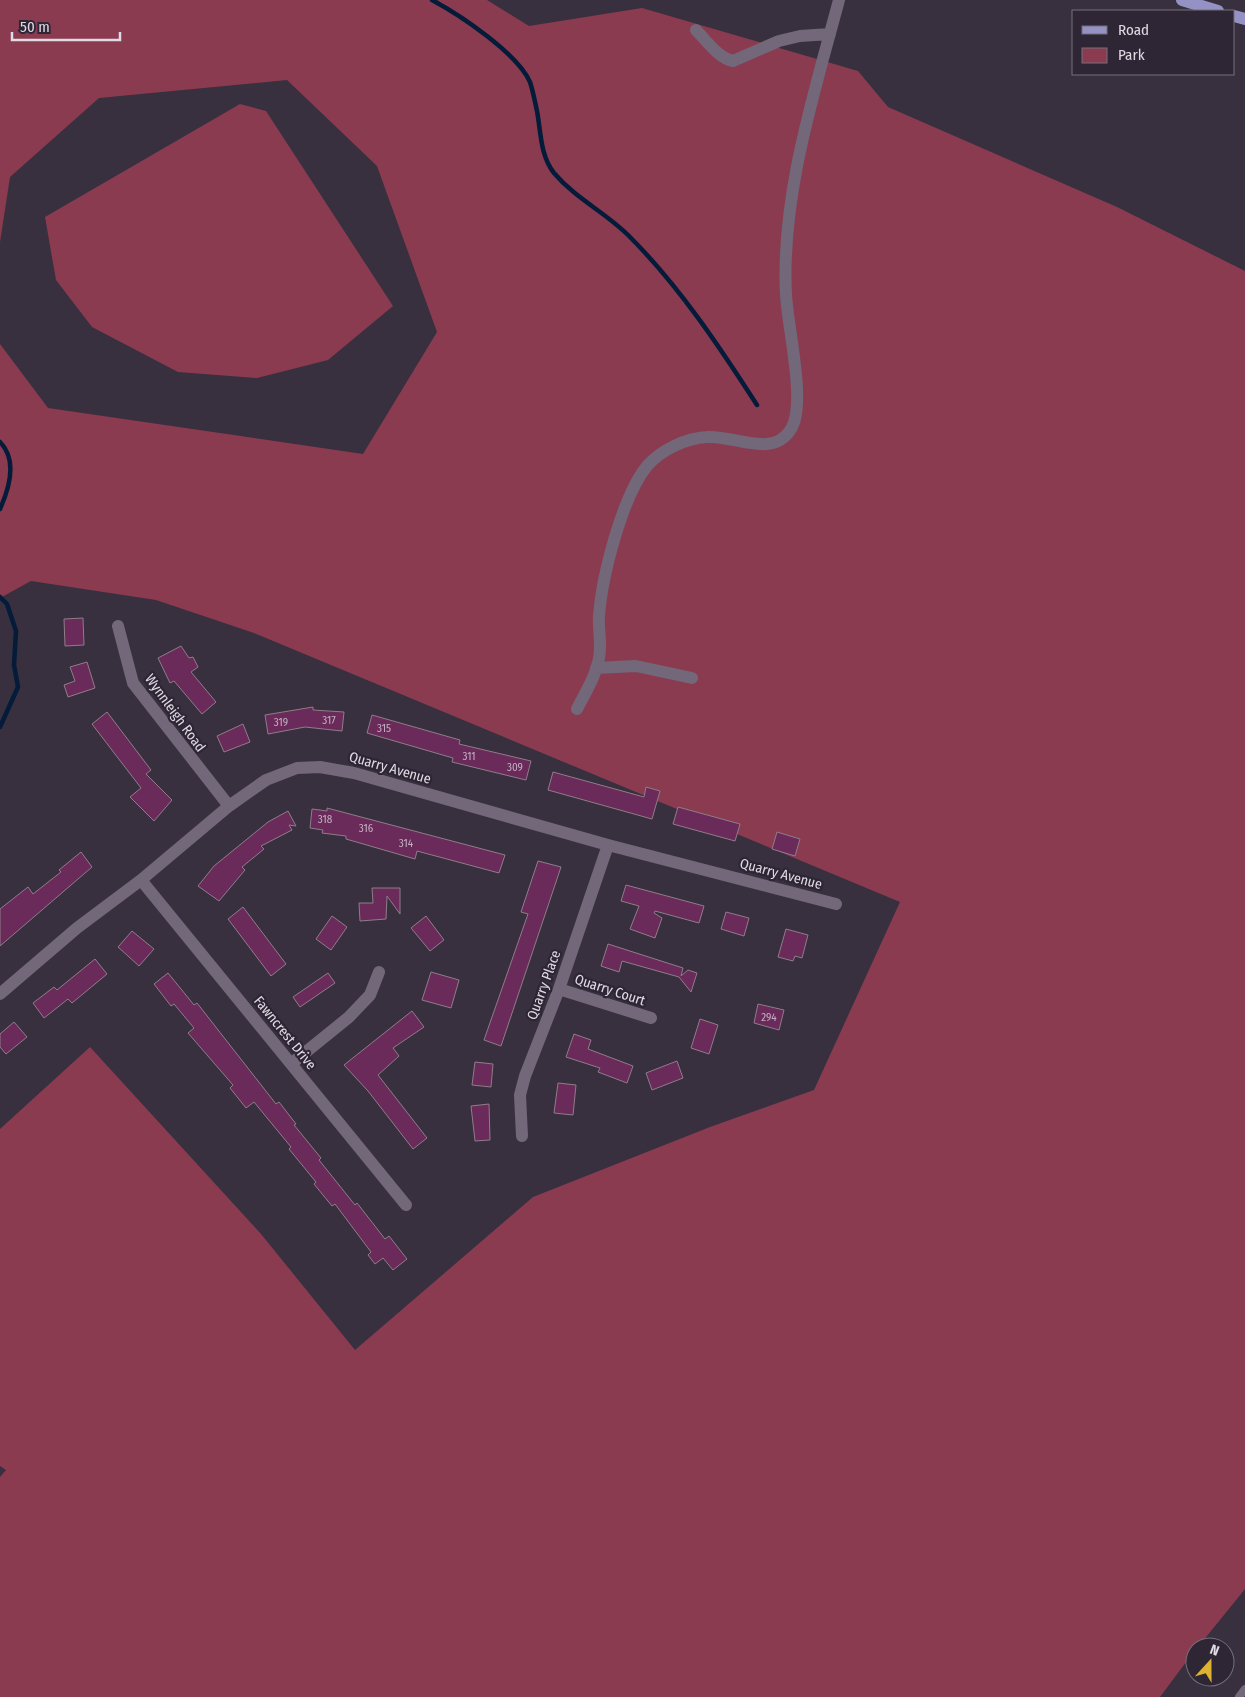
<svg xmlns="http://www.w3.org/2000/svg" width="1245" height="1697" viewBox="0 0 1245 1697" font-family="'Fira Sans Condensed',sans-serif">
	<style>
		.green { fill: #8a3b50 }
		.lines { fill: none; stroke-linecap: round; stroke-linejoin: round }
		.stream { stroke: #041b3a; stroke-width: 4.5 }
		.building { fill: #6a2a5a; stroke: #8f7d89 }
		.lane { stroke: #726879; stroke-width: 8 }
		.street { stroke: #726879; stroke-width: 12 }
		.primary { stroke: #9491c5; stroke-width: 12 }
		.labels { text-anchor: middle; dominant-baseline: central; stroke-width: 4.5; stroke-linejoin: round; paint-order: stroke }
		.number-label { font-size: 11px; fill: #c2aec2 }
		.street-label { font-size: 14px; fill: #e0dae4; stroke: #2e2634 }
	</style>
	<rect width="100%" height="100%" fill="#38303f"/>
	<path class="green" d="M 0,0 L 487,0 L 529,26 L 642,8 L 858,71 L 888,107 L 1117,207 L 1245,271 L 1245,1589 L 1198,1647 L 1195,1647 L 1195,1650 L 1160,1697 L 0,1697 L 0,1477 L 6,1470 L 0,1466 L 0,1129 L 90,1047 L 261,1234 L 355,1350 L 533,1197 L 710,1127 L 814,1090 L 900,902 L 254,633 L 156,600 L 31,581 L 0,598 L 0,344 L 48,408 L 363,454 L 437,332 L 377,166 L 287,80 L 99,98 L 10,177 L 0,242 Z
		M 240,104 L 266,111 L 393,306 L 328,360 L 257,378 L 178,372 L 92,327 L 56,280 L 45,217 Z"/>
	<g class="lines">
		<path class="stream" d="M 432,0 C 460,15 517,53 530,82 C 533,91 535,102 537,111 C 541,132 540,155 554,173 C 576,199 605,212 629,236 C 679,286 719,346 757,405
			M 0,442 C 18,460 9,489 0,509
			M 0,597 L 7,604 L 16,631 L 14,665 L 18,687 L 0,727"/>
	</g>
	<path class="building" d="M 83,618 L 84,645 L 65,646 L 64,619 Z
		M 181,646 L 189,658 L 193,657 L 198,667 L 191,672 L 216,702 L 202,714 L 174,681 L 170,683 L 158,658 Z
		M 87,662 L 95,688 L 68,697 L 64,685 L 75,681 L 70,667 Z
		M 313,707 L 313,710 L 344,712 L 342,731 L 305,727 L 268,734 L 265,715 Z
		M 107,712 L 151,770 L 146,774 L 172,800 L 154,821 L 130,797 L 141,788 L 92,724 Z
		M 372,715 L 460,740 L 459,744 L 531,761 L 526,780 L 452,762 L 453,758 L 367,733 Z
		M 243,724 L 250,742 L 224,752 L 217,736 Z
		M 553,772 L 644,797 L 646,787 L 660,791 L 652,819 L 548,790 Z
		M 678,807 L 740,824 L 735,841 L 673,824 Z
		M 327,808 L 505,855 L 499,873 L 417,851 L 415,859 L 346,839 L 346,836 L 322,833 L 323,830 L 310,828 L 312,809 L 327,811 Z
		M 288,811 L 296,826 L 289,825 L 292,830 L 261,846 L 264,849 L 242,867 L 245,870 L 219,901 L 198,886 L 214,866 L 268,822 Z
		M 777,832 L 800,839 L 795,856 L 772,849 Z
		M 81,852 L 92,867 L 0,946 L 0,909 L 28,887 L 33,894 L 61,872 L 59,870 Z
		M 538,861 L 561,867 L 501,1046 L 484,1040 L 528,914 L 521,912 Z
		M 626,885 L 704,906 L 699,923 L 655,911 L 654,913 L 662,918 L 655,938 L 630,929 L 639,906 L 621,901 Z
		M 372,888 L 400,888 L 400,914 L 387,896 L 386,919 L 360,921 L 359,903 L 373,903 Z
		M 243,907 L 286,964 L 271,976 L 228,919 Z
		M 726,912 L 749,918 L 744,936 L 721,929 Z
		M 332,916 L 347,927 L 331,950 L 316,939 Z
		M 426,916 L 444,940 L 430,951 L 411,928 Z
		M 786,929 L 808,935 L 802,958 L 795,956 L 793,961 L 778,957 Z
		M 132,931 L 154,949 L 139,966 L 118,947 Z
		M 608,944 L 683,968 L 681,976 L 688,970 L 697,973 L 691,992 L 679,977 L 622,961 L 619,972 L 601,966 Z
		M 95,959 L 107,974 L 72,1003 L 68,999 L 44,1018 L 33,1003 L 54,987 L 57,990 Z
		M 431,972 L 459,980 L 451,1008 L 422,1000 Z
		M 168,973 L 194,1005 L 197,1003 L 276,1104 L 279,1102 L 296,1124 L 294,1125 L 321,1158 L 319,1160 L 355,1205 L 357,1203 L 385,1239 L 389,1236 L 407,1259 L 393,1270 L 383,1258 L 375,1264 L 368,1255 L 371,1252 L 335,1204 L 332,1206 L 314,1184 L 316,1182 L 289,1149 L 291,1147 L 254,1102 L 246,1108 L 230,1088 L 233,1085 L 188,1033 L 194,1028 L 174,1004 L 171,1006 L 154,984 Z
		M 328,973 L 335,983 L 300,1007 L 293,997 Z
		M 758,1004 L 784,1010 L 779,1030 L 754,1023 Z
		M 412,1011 L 424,1027 L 393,1048 L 399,1056 L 378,1075 L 427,1138 L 413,1149 L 368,1091 L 344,1065 Z
		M 700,1019 L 718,1025 L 709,1054 L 691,1048 Z
		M 14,1022 L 27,1037 L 6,1054 L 0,1047 L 0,1034 Z
		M 574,1034 L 591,1040 L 588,1049 L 633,1066 L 627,1083 L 598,1072 L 600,1068 L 566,1057 Z
		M 677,1061 L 683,1078 L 652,1090 L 646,1073 Z
		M 475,1062 L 493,1064 L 491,1087 L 472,1085 Z
		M 558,1083 L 576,1085 L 573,1115 L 554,1113 Z
		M 489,1104 L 490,1140 L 475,1141 L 471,1106 Z"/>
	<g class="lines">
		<path class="lane" d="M 1239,1697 L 1245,1689"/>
		<path class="street" d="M 696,30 C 707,41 718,58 733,61 L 779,41 L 800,36 L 830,34
			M 118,626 L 133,683 L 229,806
			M 596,668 L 636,666 L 692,678
			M 577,709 C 585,693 596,676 599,658 C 602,643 598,630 599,616 C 602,576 622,497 647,466 C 661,450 686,438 707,437 C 734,435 773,459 791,429 C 807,404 787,325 786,294 C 781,196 814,94 839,0
			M 141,880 L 406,1205
			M 559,989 L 651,1018
			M 0,994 L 77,928 L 141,880 L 229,806 L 266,780 L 297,768 L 320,767 L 354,773 L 608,845 L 836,904
			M 291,1064 L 349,1017 L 370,995 L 379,972
			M 522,1136 L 520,1095 L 525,1076 L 559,989 L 608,845"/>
		<path class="primary" d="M 1182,0 L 1218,11
			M 1234,16 L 1245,19"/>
	</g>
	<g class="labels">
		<g class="number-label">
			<text x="329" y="720">317</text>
			<text x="281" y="722">319</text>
			<text x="384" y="728">315</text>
			<text x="469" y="756">311</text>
			<text x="515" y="767">309</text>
			<text x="325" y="819">318</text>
			<text x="366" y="828">316</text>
			<text x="406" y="843">314</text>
			<text x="769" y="1017">294</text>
		</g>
		<g class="street-label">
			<text transform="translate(175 713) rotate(54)">Wynnleigh Road</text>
			<text transform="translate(390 768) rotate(16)">Quarry Avenue</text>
			<text transform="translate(781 874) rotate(15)">Quarry Avenue</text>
			<text transform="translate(544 985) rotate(-70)">Quarry Place</text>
			<text transform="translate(610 990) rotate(18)">Quarry Court</text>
			<text transform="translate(285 1033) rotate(51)">Fawncrest Drive</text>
		</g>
	</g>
	<rect x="1072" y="10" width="162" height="65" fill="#2e2634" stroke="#756e7a"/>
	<rect x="1082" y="26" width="25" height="8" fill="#9491c5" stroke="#756e7a"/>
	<text x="1118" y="35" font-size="15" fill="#e0dae4">Road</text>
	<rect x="1082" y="48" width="25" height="15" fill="#8a3b50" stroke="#756e7a"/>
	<text x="1118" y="60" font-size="15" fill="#e0dae4">Park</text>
	<g transform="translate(1210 1662) rotate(21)"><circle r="24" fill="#2e2634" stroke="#756e7a"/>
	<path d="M0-4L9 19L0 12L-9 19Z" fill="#deb133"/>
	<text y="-8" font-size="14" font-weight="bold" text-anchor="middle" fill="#e0dae4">N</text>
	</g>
	<path d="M12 32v8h108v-8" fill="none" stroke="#e0dae4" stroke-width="2.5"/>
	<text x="20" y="32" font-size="15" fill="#e0dae4" stroke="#2e2634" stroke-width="4" paint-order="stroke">50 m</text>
</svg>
